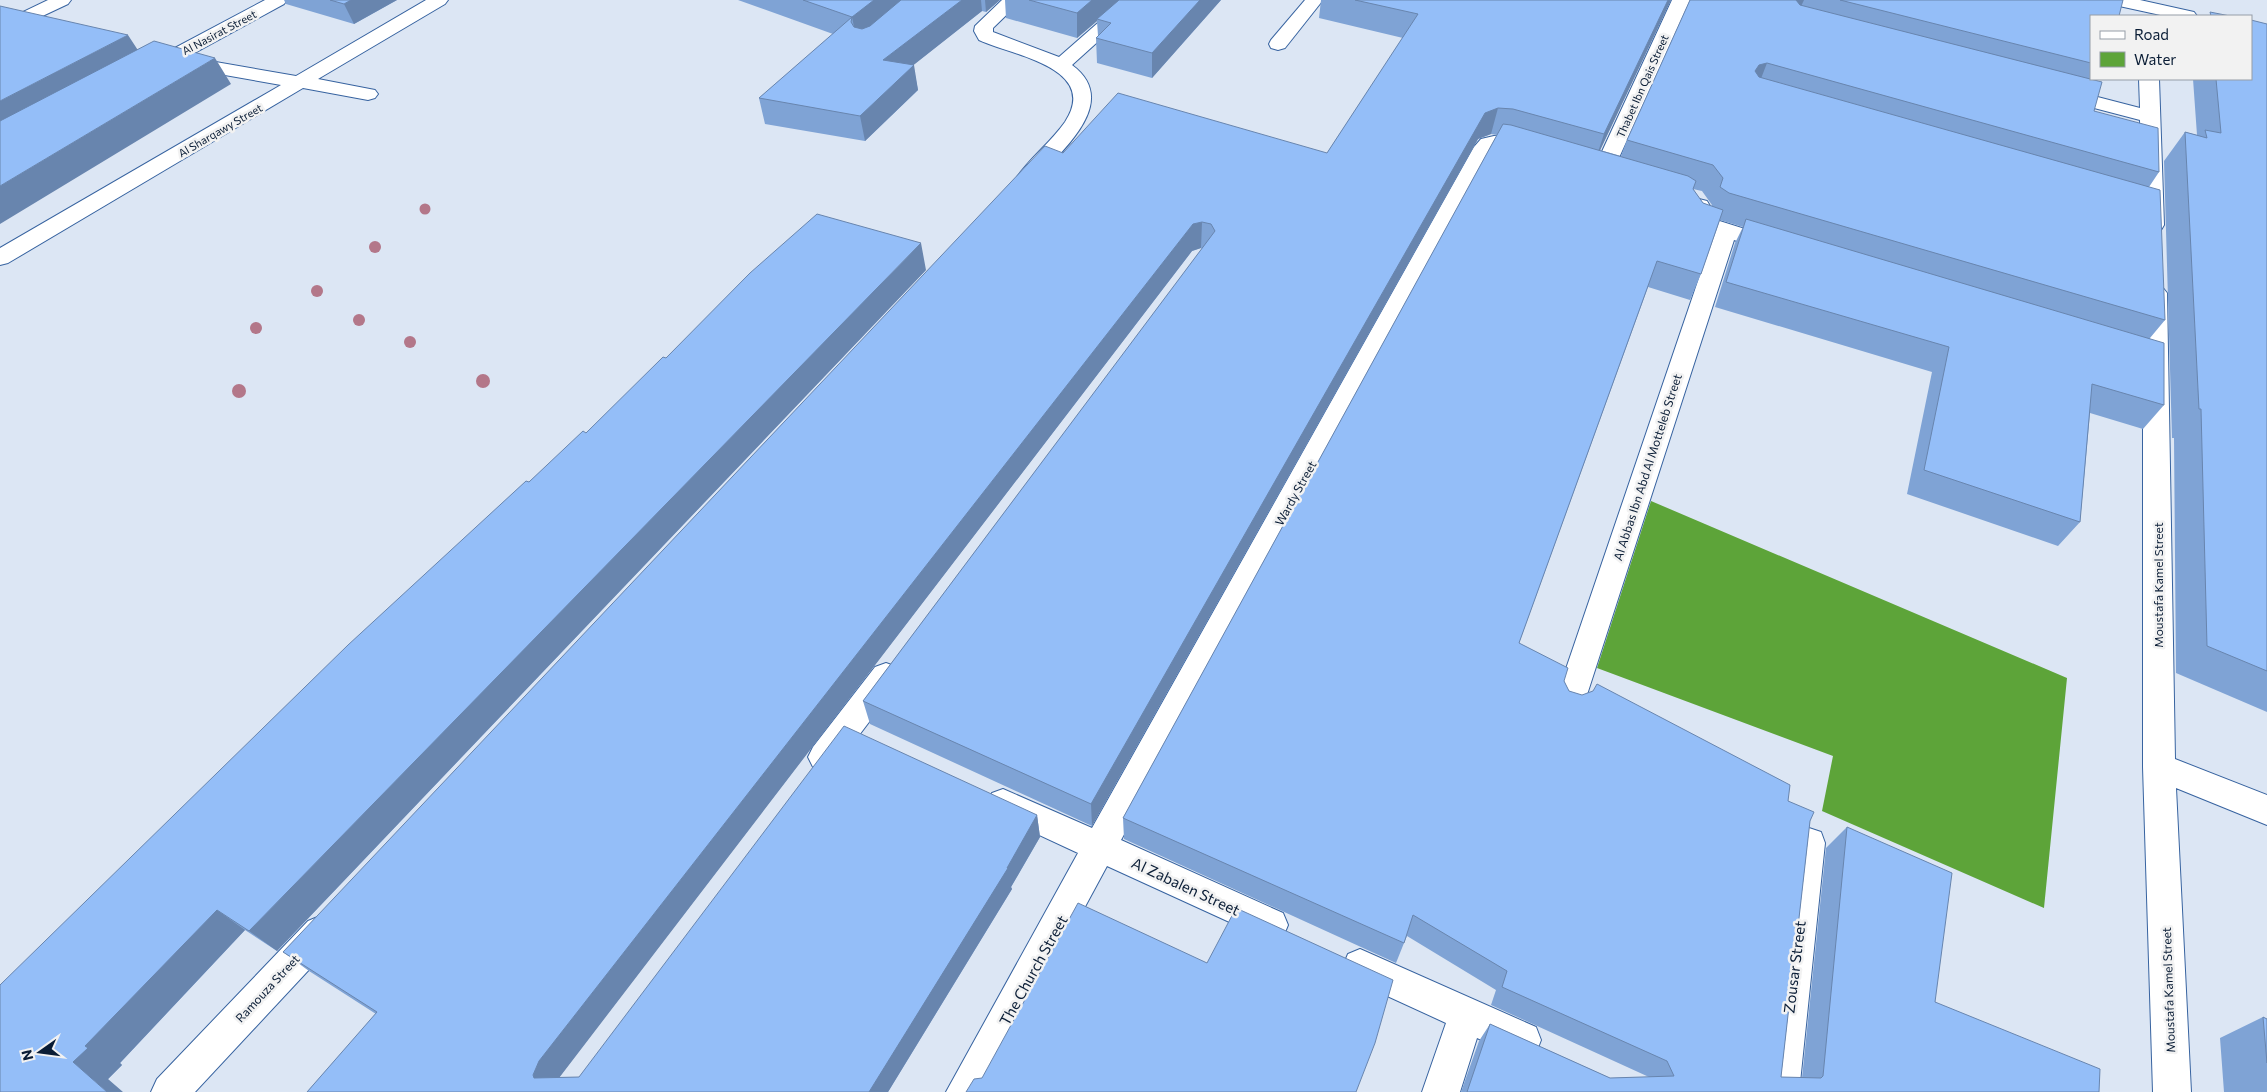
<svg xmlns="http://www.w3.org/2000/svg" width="2267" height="1092" viewBox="0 0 2267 1092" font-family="Commissioner,sans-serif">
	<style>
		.water { fill: #5da439 }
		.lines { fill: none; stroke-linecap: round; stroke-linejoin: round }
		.service-casing { stroke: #3763a0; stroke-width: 2 }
		.minor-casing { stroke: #3763a0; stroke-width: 2 }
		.service { fill: #fff; fill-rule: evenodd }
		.minor { fill: #fff; fill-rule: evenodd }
		.tree { fill: #b37789 }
		.wall { fill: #7fa3d5; fill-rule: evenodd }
		.shaded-wall { fill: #6885ae }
		.building { fill: #94bef8; stroke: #6885ae }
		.labels { text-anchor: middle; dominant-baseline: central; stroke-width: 5; stroke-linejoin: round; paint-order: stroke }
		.far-street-label { font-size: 11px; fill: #0a1d36; stroke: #f2f2f2 }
		.street-label { font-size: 12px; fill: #0a1d36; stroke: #f2f2f2 }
		.near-street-label { font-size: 15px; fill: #0a1d36; stroke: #f2f2f2 }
	</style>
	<rect width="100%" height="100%" fill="#dce6f4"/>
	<path class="water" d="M 1651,501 L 2067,678 L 2044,908 L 1822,811 L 1833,756 L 1597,668 Z"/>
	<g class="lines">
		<defs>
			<path id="service" d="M 1305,0 L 1323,0 L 1285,48 L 1278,50 L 1271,48 L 1269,44 L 1271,40 Z"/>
			<path id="minor" d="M 48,0 L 71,0 L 68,4 L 0,36 L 0,23 Z
				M 265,0 L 287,0 L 284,4 L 187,57 L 296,76 L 426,0 L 448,0 L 445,4 L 318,79 L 375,90 L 378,94 L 375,98 L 368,100 L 303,88 L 8,263 L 0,265 L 0,248 L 281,85 L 185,68 L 178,66 L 176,63 L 163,68 L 156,66 L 154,62 L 156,58 Z
				M 1002,0 L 1022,0 L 993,28 L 993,32 L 1059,57 L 1124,0 L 1144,0 L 1072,65 C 1122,102 1061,151 1035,181 L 1028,183 L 1021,181 L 1017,177 C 1031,157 1051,142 1065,122 C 1101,67 1010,55 979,40 L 974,31 L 975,26 Z
				M 1672,0 L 1690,0 L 1613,171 L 1610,175 L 1603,177 L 1596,175 L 1593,171 Z
				M 2107,0 L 2140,0 L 2194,12 L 2197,16 L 2165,16 L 2110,4 Z
				M 2139,79 L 2159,79 L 2164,225 L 2161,230 L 2153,232 L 2145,230 L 2142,225 L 2140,120 L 2052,97 L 2049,93 L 2052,89 L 2059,87 L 2140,108 Z
				M 1494,136 C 1507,135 1533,139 1540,150 L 1537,154 C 1523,158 1510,147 1496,148 L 1492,150 L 1121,840 L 1283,913 L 1288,925 L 1283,937 L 1271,941 L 1107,866 L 985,1092 L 946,1092 L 1078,853 L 992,813 L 987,803 L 992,793 L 1003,789 L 1092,828 L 1474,147 L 1481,139 Z
				M 1699,199 L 1707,201 L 1710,206 L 1706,214 L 1710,218 L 1783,241 L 1786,246 L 1783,251 L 1775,253 L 1734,240 L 1584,704 L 1580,713 L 1569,717 L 1558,713 L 1554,704 L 1714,234 L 1694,228 L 1684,214 L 1691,201 Z
				M 2155,285 L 2163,288 L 2167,293 L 2175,759 L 2267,795 L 2267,825 L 2176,788 L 2191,1092 L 2153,1092 L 2143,767 L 2143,293 L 2147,288 Z
				M 886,663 L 897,667 L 901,676 L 897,685 L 835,767 L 824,771 L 813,767 L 808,757 L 813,747 L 875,667 Z
				M 1809,828 L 1821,832 L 1825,843 L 1799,1092 L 1761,1092 L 1793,843 L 1797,832 Z
				M 320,916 L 332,921 L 337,933 L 332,945 L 195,1092 L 151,1092 L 157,1079 L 308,921 Z
				M 1360,949 L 1536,1027 L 1541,1040 L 1536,1053 L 1523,1058 L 1477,1038 L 1460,1092 L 1422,1092 L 1446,1023 L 1348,978 L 1343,966 L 1348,954 Z"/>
		</defs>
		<use href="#service" class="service-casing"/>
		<use href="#minor" class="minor-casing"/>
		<use href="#service" class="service"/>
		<use href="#minor" class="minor"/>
	</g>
	<g class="tree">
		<circle cx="425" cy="209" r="5.5"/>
		<circle cx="375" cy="247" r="6"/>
		<circle cx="317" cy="291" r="6"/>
		<circle cx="359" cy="320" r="6"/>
		<circle cx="256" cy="328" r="6"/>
		<circle cx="410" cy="342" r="6"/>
		<circle cx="483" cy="381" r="7"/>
		<circle cx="239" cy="391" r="7"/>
	</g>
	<path class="wall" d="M 284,0 L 397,0 L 354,24 L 286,4 Z
		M 738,0 L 1000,0 L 986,12 L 982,11 L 913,65 L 918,90 L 865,141 L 765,124 L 759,98 L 833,34 Z
		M 1005,0 L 1221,0 L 1152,78 L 1097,63 L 1096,38 L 1098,36 L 1097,21 L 1077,38 L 1006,18 Z
		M 1321,0 L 1671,0 L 1600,150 L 1621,156 L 1627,140 L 1690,0 L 2123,0 L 2091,16 L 2091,79 L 2098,79 L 2097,81 L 2094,111 L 2159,172 L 2149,187 L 2165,320 L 2150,338 L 2164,405 L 2143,429 L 2090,413 L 2080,522 L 2058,546 L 1907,494 L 1932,372 L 1715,307 L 1735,243 L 1743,227 L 1720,220 L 1701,274 L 1690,300 L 1648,287 L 1519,643 L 1564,681 L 1569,691 L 1788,801 L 1810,821 L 1781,1077 L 1802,1078 L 1826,848 L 1847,827 L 1935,1002 L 2099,1092 L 1461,1092 L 1479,1041 L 1490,1024 L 1610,1078 L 1649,1077 L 1491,1005 L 1496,990 L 1407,936 L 1404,943 L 1396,963 L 1124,839 L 1123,818 L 1497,135 L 1491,134 L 1478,139 L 1092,826 L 870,724 L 863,701 L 1202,249 L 1201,248 L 1192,251 L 559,1077 L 579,1077 L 1037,815 L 1040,837 L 1011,887 L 1012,889 L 888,1092 L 307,1092 L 376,1014 L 309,971 L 283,952 L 1063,153 L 1327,153 L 1403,38 L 1319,18 ZM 1693,189 L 1702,191 L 1712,205 L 1711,206 L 1703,203 Z
		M 2267,24 L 2267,712 L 2176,673 L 2174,438 L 2172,438 L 2164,161 L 2185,132 L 2197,135 L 2193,79 L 2251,79 Z
		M 926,270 L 277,951 L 245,930 L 120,1063 L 122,1065 L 108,1079 L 0,1092 L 529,482 L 586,433 L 666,358 Z
		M 2263,1017 L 2267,1019 L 2267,1092 L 2224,1092 L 2220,1038 Z"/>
	<path class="shaded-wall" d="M 351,0 L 397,0 L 354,24 L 344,4 Z
		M 874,0 L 908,0 L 857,42 L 852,17 Z
		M 962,0 L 981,0 L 982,11 L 887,86 L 883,60 Z
		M 985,0 L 1000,0 L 986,12 Z
		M 1092,0 L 1121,0 L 1097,19 L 1097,21 L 1077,38 L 1077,13 Z
		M 1200,0 L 1221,0 L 1152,78 L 1152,53 Z
		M 1668,0 L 1671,0 L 1595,161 L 1604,134 Z
		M 1796,0 L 1804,0 L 1796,17 Z
		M 128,35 L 145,61 L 0,138 L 0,101 Z
		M 215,58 L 231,84 L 0,224 L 0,186 Z
		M 1767,63 L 1757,89 L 1755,71 L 1759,65 Z
		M 914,65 L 918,90 L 865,141 L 860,116 Z
		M 1498,108 L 1491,134 L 1478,139 L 1092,826 L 1091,804 L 1485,113 Z
		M 1202,222 L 1201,248 L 1192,251 L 559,1078 L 534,1078 L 533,1075 L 539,1061 L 1193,224 Z
		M 921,243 L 926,270 L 277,951 L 249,931 Z
		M 1037,815 L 1040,837 L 1011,887 L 1012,889 L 888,1092 L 869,1092 L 1007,868 Z
		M 217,910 L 245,930 L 120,1063 L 122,1065 L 108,1079 L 123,1092 L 107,1092 L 73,1062 L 85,1046 Z"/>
	<path class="building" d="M 330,0 L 351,0 L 344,4 Z
		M 803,0 L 874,0 L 852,17 Z
		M 901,0 L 962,0 L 883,60 L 914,65 L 860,116 L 759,98 L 852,17 L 851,22 L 854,27 L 862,29 L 870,26 Z
		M 1029,0 L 1092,0 L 1077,13 Z
		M 1119,0 L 1200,0 L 1152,53 L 1096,38 L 1111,23 L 1097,19 Z
		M 1355,0 L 1668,0 L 1604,134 L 1513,109 L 1498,108 L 1485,113 L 1091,804 L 863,701 L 1215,231 L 1211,224 L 1202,222 L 1193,224 L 539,1061 L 533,1075 L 534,1078 L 579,1077 L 844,726 L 1037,815 L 1007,868 L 1008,868 L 869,1092 L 307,1092 L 377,1012 L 283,952 L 1045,146 L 1063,153 L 1118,93 L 1327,153 L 1418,14 Z
		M 1690,0 L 1796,0 L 1800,5 L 2102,82 L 2094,111 L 2158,128 L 2159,172 L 1767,63 L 1759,65 L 1755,71 L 1759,77 L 2160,190 L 2165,320 L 1729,193 L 1720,187 L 1723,178 L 1713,165 L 1627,140 Z
		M 1840,0 L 2123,0 L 2119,16 L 2091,16 L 2091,63 Z
		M 0,6 L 128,35 L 0,101 Z
		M 2210,12 L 2230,16 L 2211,16 Z
		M 2251,20 L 2267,24 L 2267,671 L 2207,646 L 2201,409 L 2199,409 L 2185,132 L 2207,138 L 2205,130 L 2221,133 L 2216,79 L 2251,79 Z
		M 154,41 L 215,58 L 0,186 L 0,121 Z
		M 1503,124 L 1511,125 L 1688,176 L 1696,181 L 1693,189 L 1703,203 L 1723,210 L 1701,274 L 1657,261 L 1519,643 L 1568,668 L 1564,681 L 1569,691 L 1582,695 L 1593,691 L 1597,684 L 1790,785 L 1788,801 L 1814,812 L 1810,821 L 1781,1077 L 1821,1078 L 1823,1076 L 1847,827 L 1952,873 L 1935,1002 L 2100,1069 L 2099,1092 L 1467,1092 L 1490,1024 L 1610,1078 L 1674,1076 L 1667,1061 L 1502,987 L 1507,971 L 1413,915 L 1404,943 L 1123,818 Z
		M 817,214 L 921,243 L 249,931 L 217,910 L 85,1046 L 88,1048 L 73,1062 L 107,1092 L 0,1092 L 0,985 L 348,645 L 526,481 L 529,482 L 583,431 L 586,433 L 663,357 L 666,358 L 750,273 Z
		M 1746,219 L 2164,343 L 2164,405 L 2092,384 L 2080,522 L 1924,470 L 1949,347 L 1726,282 Z
		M 1078,903 L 1207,963 L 1236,908 L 1393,980 L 1375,1043 L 1356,1092 L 966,1092 L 974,1079 L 982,1078 Z
		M 2263,1017 L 2267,1019 L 2267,1063 Z"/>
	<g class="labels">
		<g class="far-street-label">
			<text transform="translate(219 32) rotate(-28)">Al Nasirat Street</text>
			<text transform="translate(1642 86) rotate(-66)">Thabet Ibn Qais Street</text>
			<text transform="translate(220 130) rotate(-30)">Al Sharqawy Street</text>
		</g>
		<g class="street-label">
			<text transform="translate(1647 467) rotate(-72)">Al Abbas Ibn Abd Al Motteleb Street</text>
			<text transform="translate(1295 493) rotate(-61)">Wardy Street</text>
			<text transform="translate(2158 585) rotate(-90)">Moustafa Kamel Street</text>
			<text transform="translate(267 988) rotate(-47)">Ramouza Street</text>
			<text transform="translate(2168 990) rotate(-92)">Moustafa Kamel Street</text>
		</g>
		<g class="near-street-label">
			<text transform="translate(1186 886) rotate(25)">Al Zabalen Street</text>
			<text transform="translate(1794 967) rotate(-83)">Zousar Street</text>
			<text transform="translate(1033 970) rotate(-61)">The Church Street</text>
		</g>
	</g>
	<rect x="2090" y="15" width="162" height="65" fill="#f2f2f2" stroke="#959da7"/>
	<rect x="2100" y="31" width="25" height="8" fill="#ffffff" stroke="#959da7"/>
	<text x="2134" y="40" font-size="15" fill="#0a1d36">Road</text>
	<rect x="2100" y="52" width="25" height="15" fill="#5da439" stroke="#959da7"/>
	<text x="2134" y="65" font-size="15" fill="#0a1d36">Water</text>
	<g transform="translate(40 1052) rotate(256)" stroke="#f2f2f2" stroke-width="4" paint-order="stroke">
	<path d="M0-4L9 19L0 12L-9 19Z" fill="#0a1d36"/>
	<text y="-8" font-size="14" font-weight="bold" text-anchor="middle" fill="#0a1d36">N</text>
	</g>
</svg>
